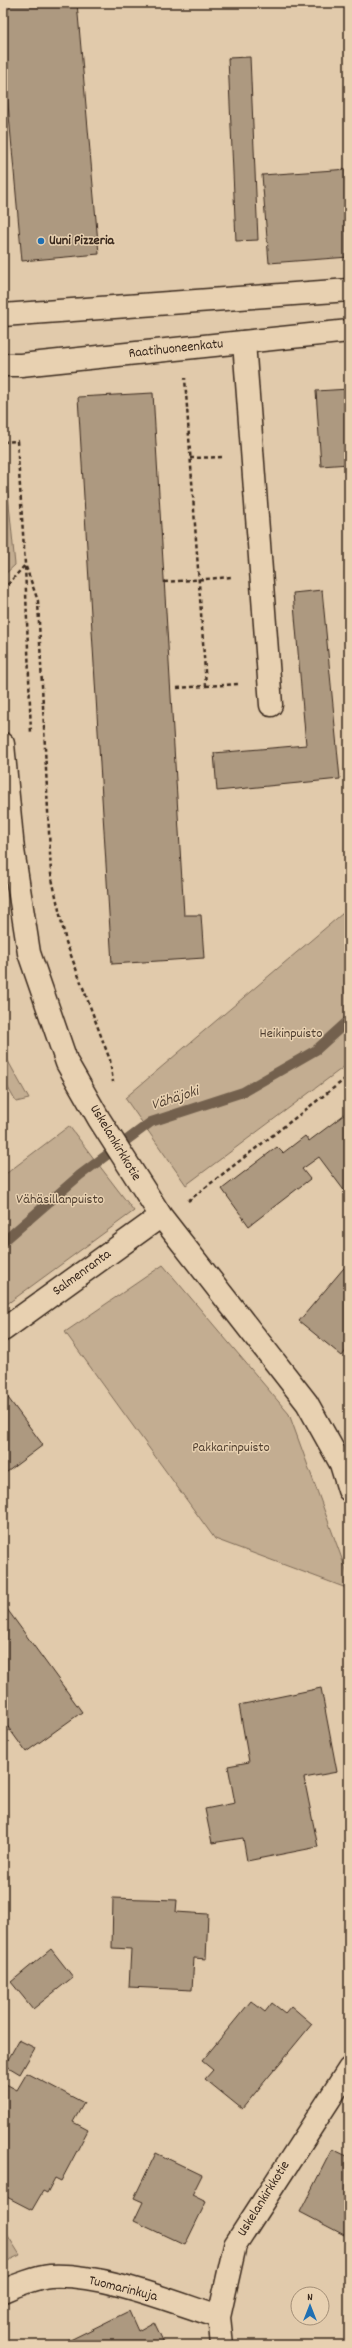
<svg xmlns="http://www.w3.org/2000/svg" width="352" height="2348" viewBox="0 0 352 2348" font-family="Dekko,sans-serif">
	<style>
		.green { fill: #c3ad91; stroke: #7f6c58 }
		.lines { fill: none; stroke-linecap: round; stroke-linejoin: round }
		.stream { stroke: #73614e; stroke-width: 10 }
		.building { fill: #ad9980; stroke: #3b2a1e }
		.minor-casing { stroke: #3b2a1e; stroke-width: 25 }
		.major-casing { stroke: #3b2a1e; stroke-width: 25 }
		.path { stroke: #3b2a1e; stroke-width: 2.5; stroke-dasharray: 4 3; stroke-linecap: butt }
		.minor { stroke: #e8d1b1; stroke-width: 22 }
		.major { stroke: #e8d1b1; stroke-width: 22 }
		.poi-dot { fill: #1f6fb2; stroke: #e8d1b1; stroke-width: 1.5 }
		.labels { text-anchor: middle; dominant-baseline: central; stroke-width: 3; stroke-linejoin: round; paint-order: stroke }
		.poi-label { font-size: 14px; font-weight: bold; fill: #3b2a1e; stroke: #e8d1b1; text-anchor: start }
		.street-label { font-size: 14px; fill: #3b2a1e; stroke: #e8d1b1 }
		.park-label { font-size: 14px; fill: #4f3e2f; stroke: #e8d1b1 }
		.water-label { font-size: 15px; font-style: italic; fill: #524132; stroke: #e8d1b1 }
	</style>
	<rect width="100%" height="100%" fill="#e1caab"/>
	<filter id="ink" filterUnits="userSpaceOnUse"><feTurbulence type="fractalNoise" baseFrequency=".025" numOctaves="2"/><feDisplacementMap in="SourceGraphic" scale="8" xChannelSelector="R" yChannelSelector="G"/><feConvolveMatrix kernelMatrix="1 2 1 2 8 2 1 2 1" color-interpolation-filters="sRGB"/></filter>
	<g filter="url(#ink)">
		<path class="green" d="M 3,462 L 5,463 L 15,565 L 3,576 Z
			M 349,908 L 349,1063 L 186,1185 L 125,1098 Z
			M 3,1052 L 29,1099 L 16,1102 L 3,1079 Z
			M 69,1126 L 134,1211 L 3,1307 L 3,1176 Z
			M 163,1265 L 289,1414 L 349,1578 L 349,1589 L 215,1539 L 65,1332 Z
			M 3,2228 L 20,2255 L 3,2263 Z"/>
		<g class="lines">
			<path class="stream" d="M 3,1242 L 80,1175 L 151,1122 L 243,1092 L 316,1050 L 349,1020"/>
		</g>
		<path class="building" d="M 3,3 L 77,3 L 99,254 L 22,261 L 3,48 Z
			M 250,57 L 258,240 L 236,241 L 228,58 Z
			M 349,169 L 349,257 L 269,263 L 262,175 Z
			M 349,389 L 349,464 L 321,466 L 316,391 Z
			M 153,393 L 184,915 L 201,915 L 204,958 L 112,964 L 78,397 Z
			M 322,590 L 340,779 L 217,791 L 214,753 L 306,745 L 293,593 Z
			M 349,1111 L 349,1197 L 319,1157 L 302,1169 L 310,1179 L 249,1226 L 222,1189 L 277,1147 L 283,1153 L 305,1136 L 309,1141 Z
			M 349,1262 L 349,1347 L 342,1356 L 299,1321 Z
			M 3,1391 L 43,1445 L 3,1475 Z
			M 7,1609 L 82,1712 L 26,1752 L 3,1720 L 3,1612 Z
			M 321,1688 L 337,1772 L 304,1778 L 318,1847 L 247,1861 L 243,1838 L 212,1843 L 205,1809 L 235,1803 L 228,1766 L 249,1762 L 239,1705 Z
			M 113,1898 L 177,1900 L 176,1912 L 208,1914 L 206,1959 L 194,1958 L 192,1990 L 129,1987 L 131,1949 L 112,1948 Z
			M 51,1949 L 73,1977 L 33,2009 L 11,1982 Z
			M 251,2001 L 265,2012 L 272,2003 L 285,2013 L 291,2006 L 312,2024 L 242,2109 L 205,2079 L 213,2070 L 202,2061 Z
			M 19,2040 L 35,2048 L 20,2074 L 5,2065 Z
			M 27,2073 L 84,2103 L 73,2122 L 88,2130 L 61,2181 L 55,2178 L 47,2193 L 43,2191 L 32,2210 L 3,2195 L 3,2090 L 6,2084 L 17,2090 Z
			M 332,2149 L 349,2157 L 348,2237 L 300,2212 Z
			M 156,2153 L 202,2175 L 192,2195 L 206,2202 L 185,2245 L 134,2221 L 143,2202 L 134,2198 Z
			M 129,2311 L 138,2331 L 154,2322 L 165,2345 L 60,2345 Z"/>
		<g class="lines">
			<defs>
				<path id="minor" d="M 244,342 L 271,705
					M 3,744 L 13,850 L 29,953 L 67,1063 L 99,1119 L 161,1216 L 307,1403 L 341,1464 L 349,1490
					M 3,1330 L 161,1216
					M 3,2291 C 14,2286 38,2277 50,2276 C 102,2273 170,2301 219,2317
					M 222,2345 L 219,2317 L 235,2245 L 349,2069"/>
				<path id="major" d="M 3,315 L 349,290
					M 3,365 L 21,365 L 349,331"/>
			</defs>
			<use href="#minor" class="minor-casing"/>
			<use href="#major" class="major-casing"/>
			<path class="path" d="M 3,442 L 17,441 L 25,564 L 31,734
				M 190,458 L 224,457
				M 26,567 L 38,601 L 51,874 L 66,942 L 110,1060 L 113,1082
				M 164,582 L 232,577
				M 3,590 L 25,565
				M 206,686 L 239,684
				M 177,688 L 206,686 L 185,378
				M 188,1201 L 349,1076
				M 3,1363 L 8,1359"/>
			<use href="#minor" class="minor"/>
			<use href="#major" class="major"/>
		</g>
	</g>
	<circle class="poi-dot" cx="41" cy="241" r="4"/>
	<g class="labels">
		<g class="poi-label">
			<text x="49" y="241">Uuni Pizzeria</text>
		</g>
		<g class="street-label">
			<text transform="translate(176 349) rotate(-6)">Raatihuoneenkatu</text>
			<text transform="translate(115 1143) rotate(59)">Uskelankirkkotie</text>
			<text transform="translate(82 1273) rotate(-36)">Salmenranta</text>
			<text transform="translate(264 2199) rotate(-58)">Uskelankirkkotie</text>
			<text transform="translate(123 2289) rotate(14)">Tuomarinkuja</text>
		</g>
		<g class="park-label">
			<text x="291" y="1034">Heikinpuisto</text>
			<text x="60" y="1200">Vähäsillanpuisto</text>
			<text x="231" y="1448">Pakkarinpuisto</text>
		</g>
		<g class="water-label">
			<text transform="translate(175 1099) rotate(-18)">Vähäjoki</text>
		</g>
	</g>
	<rect width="352" height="2348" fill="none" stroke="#e8d1b1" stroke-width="16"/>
	<rect x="8" y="8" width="336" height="2332" fill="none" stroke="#3b2a1e" stroke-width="1.5" filter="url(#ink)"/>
	<g transform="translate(310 2306)"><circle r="19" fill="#e8d1b1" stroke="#a38e76"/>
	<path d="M0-3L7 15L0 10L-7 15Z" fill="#1f6fb2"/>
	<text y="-6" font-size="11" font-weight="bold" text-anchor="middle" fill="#3b2a1e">N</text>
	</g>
</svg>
